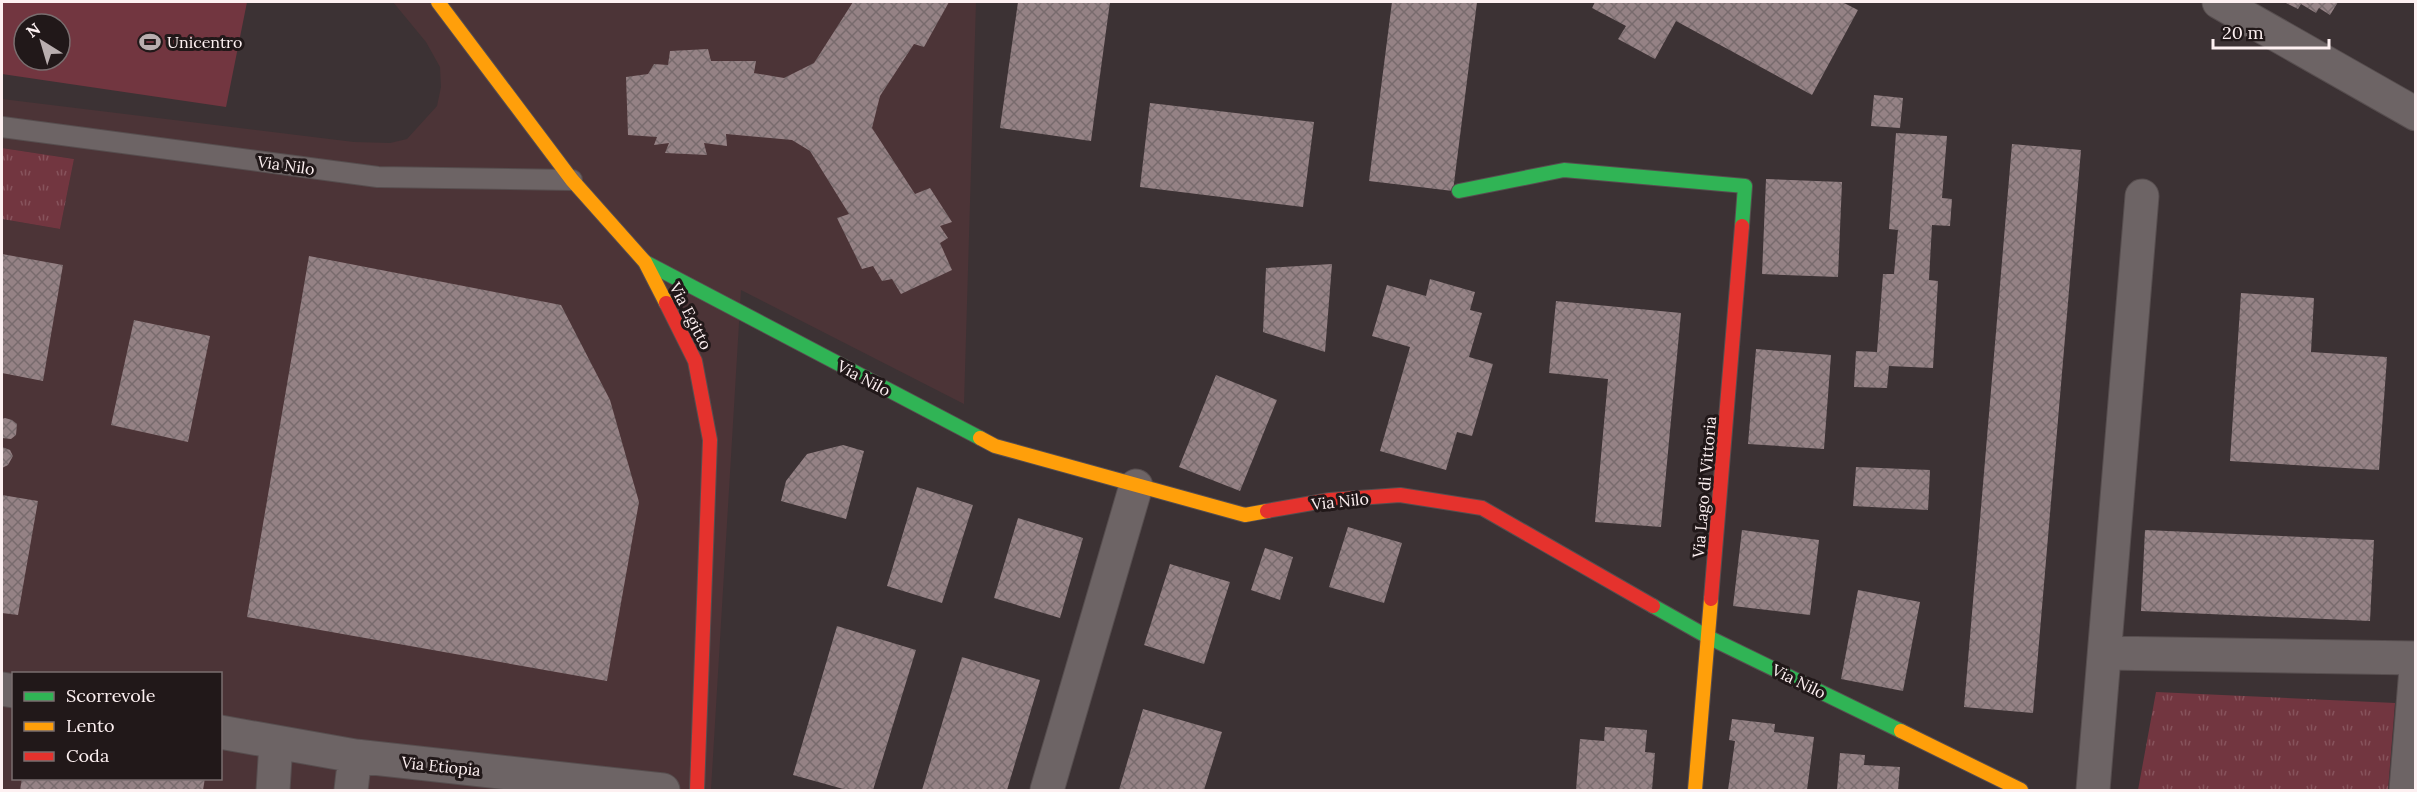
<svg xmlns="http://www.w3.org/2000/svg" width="2417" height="792" viewBox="0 0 2417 792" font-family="Lora,serif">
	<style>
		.built { fill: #4c3437; fill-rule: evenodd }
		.grass { fill: url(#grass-tufts) }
		.park { fill: #723640; fill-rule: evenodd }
		.building { fill: url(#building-cross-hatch) }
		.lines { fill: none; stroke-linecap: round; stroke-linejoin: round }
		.lane-casing { stroke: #574e4f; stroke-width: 22 }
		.street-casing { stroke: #574e4f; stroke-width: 35 }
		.fast-casing { stroke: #574e4f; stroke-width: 16 }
		.slow-casing { stroke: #574e4f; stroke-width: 16 }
		.jam-casing { stroke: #574e4f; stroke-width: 16 }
		.lane { stroke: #6d6465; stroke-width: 20 }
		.street { stroke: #6d6465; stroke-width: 33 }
		.fast { stroke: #30b455; stroke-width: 14 }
		.slow { stroke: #ff9f0a; stroke-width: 14 }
		.jam { stroke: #e5322d; stroke-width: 14 }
		.labels { text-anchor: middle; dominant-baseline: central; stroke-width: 6; stroke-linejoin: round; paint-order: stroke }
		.poi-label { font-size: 16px; fill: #fdf0f1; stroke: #211819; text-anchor: start }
		.street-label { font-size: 16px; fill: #fdf0f1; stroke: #211819 }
	</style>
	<defs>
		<pattern id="grass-tufts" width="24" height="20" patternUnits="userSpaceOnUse" patternTransform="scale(1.5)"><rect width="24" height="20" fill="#723640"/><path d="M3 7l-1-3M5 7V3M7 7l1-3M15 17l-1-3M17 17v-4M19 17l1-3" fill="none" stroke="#87535c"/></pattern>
		<pattern id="building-cross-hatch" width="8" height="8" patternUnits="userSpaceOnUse" patternTransform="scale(1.5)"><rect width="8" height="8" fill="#958285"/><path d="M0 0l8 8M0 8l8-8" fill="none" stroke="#786b6d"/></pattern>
	</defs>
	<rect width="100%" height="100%" fill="#3c3234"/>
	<path class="built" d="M 393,2 L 976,2 L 964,404 L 741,290 L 711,790 L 2,790 L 2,219 L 60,229 L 74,159 L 2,148 L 2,99 L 354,142 L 390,143 L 407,139 L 437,106 L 441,87 L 440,67 L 426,42 ZM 14,674 L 220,674 L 220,778 L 14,778 Z"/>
	<path class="grass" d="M 2,148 L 74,159 L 60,229 L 2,219 Z
		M 2156,692 L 2395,703 L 2388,790 L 2138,790 Z"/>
	<path class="park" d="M 2,2 L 247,2 L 226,107 L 2,74 ZM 24,24 L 60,24 L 60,60 L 24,60 Z"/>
	<path class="building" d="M 853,2 L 949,2 L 924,47 L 914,44 L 880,96 L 872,128 L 915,194 L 930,188 L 952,222 L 940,226 L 948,238 L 940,243 L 952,270 L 901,294 L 892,279 L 882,281 L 873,266 L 862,269 L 837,218 L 849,214 L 810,151 L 792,140 L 726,134 L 727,146 L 704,143 L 707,155 L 665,153 L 669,143 L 654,145 L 657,137 L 628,135 L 626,77 L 648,74 L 654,64 L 668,65 L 670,51 L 708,49 L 711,61 L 756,61 L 754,73 L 784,78 L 814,63 Z
		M 1018,2 L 1110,2 L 1091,141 L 1000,128 Z
		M 1392,2 L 1477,2 L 1453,191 L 1369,181 Z
		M 1595,2 L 1842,2 L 1858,10 L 1812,95 L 1676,21 L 1655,59 L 1618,39 L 1626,26 L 1592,8 Z
		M 2284,2 L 2338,2 L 2330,15 L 2319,8 L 2316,13 L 2301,4 L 2298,9 Z
		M 1874,95 L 1903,98 L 1900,128 L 1871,126 Z
		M 1150,103 L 1314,122 L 1303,207 L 1140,187 Z
		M 1896,133 L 1947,136 L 1942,198 L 1952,199 L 1950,226 L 1932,225 L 1929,280 L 1938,281 L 1933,368 L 1889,366 L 1887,388 L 1854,387 L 1856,351 L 1877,352 L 1883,274 L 1894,274 L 1898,230 L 1889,229 Z
		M 2012,144 L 2081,150 L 2033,713 L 1964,707 Z
		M 1766,179 L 1842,182 L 1838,277 L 1762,274 Z
		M 2,254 L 63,265 L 43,381 L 2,373 Z
		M 309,256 L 561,305 L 610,400 L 639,502 L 607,681 L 247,617 Z
		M 1332,264 L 1325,352 L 1263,332 L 1266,268 Z
		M 1430,279 L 1475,292 L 1470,310 L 1482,313 L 1469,357 L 1493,364 L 1472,436 L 1457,432 L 1446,470 L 1380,451 L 1410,347 L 1372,336 L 1387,285 L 1426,296 Z
		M 2241,293 L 2314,298 L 2311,352 L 2387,357 L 2379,470 L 2230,461 Z
		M 1556,301 L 1681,313 L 1661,527 L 1595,522 L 1608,379 L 1549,373 Z
		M 134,320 L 210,336 L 188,442 L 111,425 Z
		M 1756,349 L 1831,355 L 1824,449 L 1748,444 Z
		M 1216,375 L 1277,400 L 1240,491 L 1179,467 Z
		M 5,418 L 12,420 L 17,424 L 16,435 L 11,439 L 2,438 L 2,419 Z
		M 843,445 L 864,451 L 846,519 L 781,501 L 786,481 L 807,454 Z
		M 2,447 L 10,450 L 13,456 L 8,465 L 2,468 Z
		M 1856,467 L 1930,470 L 1928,510 L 1853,506 Z
		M 917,487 L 973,505 L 942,603 L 887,586 Z
		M 2,495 L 38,501 L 18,615 L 2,613 Z
		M 1018,518 L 1083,538 L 1060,618 L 994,598 Z
		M 1348,527 L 1402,543 L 1384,603 L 1329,587 Z
		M 1742,530 L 1819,540 L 1810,615 L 1733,606 Z
		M 2145,530 L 2374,540 L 2370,621 L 2141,611 Z
		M 1265,548 L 1293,557 L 1280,600 L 1251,590 Z
		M 1170,564 L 1230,582 L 1204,664 L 1144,645 Z
		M 1858,590 L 1920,602 L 1903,691 L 1841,679 Z
		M 837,626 L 916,650 L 873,790 L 847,790 L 793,775 Z
		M 962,657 L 1040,680 L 1007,790 L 922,790 Z
		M 1143,709 L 1222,732 L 1204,790 L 1119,790 Z
		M 1732,719 L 1775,724 L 1774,732 L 1814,737 L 1807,790 L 1728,790 L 1735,741 L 1729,740 Z
		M 1605,727 L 1647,730 L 1645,752 L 1655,753 L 1652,790 L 1576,790 L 1580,739 L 1604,741 Z
		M 1840,753 L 1865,755 L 1864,765 L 1900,767 L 1898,790 L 1837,790 Z
		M 22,778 L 205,778 L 203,790 L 20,790 Z"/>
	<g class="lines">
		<defs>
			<path id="lane" d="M 2,127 L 378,177 L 572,180"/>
			<path id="street" d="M 2219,2 L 2416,114
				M 2106,653 L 2416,658
				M 2,689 L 14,691
				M 220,732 L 355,756 L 663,790
				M 273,790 L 276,743
				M 351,790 L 355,756
				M 1047,790 L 1136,486
				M 2093,790 L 2142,196
				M 2406,790 L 2416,669"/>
			<path id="fast" d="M 1459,191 L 1564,170 L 1745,186 L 1742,226
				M 645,262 L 980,438
				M 1653,606 L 1708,637 L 1901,731"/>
			<path id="slow" d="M 438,2 L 572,180 L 645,262 L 666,303
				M 980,438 L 995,446 L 1245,515 L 1267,511
				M 1901,731 L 2021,790
				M 1695,790 L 1711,599"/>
			<path id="jam" d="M 666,303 L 695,361 L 710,440 L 697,790
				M 1267,511 L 1330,500 L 1400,495 L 1482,508 L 1653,606
				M 1711,599 L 1742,226"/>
		</defs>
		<use href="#lane" class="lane-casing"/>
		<use href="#street" class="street-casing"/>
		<use href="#fast" class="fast-casing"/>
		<use href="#slow" class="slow-casing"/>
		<use href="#jam" class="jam-casing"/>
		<use href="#lane" class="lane"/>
		<use href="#street" class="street"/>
		<use href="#fast" class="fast"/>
		<use href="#slow" class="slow"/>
		<use href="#jam" class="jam"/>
	</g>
	<defs>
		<symbol id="stadium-bare" viewBox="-9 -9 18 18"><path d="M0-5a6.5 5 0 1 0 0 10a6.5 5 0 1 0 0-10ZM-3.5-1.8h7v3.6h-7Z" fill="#b9aeaf" stroke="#211819" stroke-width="2.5" paint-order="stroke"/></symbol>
	</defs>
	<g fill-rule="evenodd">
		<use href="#stadium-bare" x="135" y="27" width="30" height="30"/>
	</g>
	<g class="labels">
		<g class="poi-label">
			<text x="167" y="42">Unicentro</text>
		</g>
		<g class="street-label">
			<text transform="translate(286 165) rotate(8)">Via Nilo</text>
			<text transform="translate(691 316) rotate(63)">Via Egitto</text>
			<text transform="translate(864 378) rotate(28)">Via Nilo</text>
			<text transform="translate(1704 487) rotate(-85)">Via Lago di Vittoria</text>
			<text transform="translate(1340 501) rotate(-6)">Via Nilo</text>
			<text transform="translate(1799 681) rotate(26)">Via Nilo</text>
			<text transform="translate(441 766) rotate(6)">Via Etiopia</text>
		</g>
	</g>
	<rect width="2417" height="792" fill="none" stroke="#fdf0f1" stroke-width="6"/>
	<rect x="12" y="672" width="210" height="108" fill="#211819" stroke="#796e6f" stroke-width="1.5"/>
	<rect x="24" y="692" width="30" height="9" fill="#30b455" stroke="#796e6f" stroke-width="1.5"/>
	<text x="66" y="702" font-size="18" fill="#fdf0f1">Scorrevole</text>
	<rect x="24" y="722" width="30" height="9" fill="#ff9f0a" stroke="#796e6f" stroke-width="1.5"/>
	<text x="66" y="732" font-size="18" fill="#fdf0f1">Lento</text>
	<rect x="24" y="752" width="30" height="9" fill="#e5322d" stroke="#796e6f" stroke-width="1.5"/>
	<text x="66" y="762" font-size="18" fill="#fdf0f1">Coda</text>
	<g transform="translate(42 42) rotate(323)"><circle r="28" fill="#211819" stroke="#796e6f" stroke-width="1.5"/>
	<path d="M0-4.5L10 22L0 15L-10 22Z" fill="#b9aeaf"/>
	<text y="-9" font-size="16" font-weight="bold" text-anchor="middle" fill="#fdf0f1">N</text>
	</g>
	<path d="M2213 39v9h116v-9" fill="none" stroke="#fdf0f1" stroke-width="3"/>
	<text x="2222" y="39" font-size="18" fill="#fdf0f1" stroke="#211819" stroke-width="4.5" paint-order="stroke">20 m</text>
</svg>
